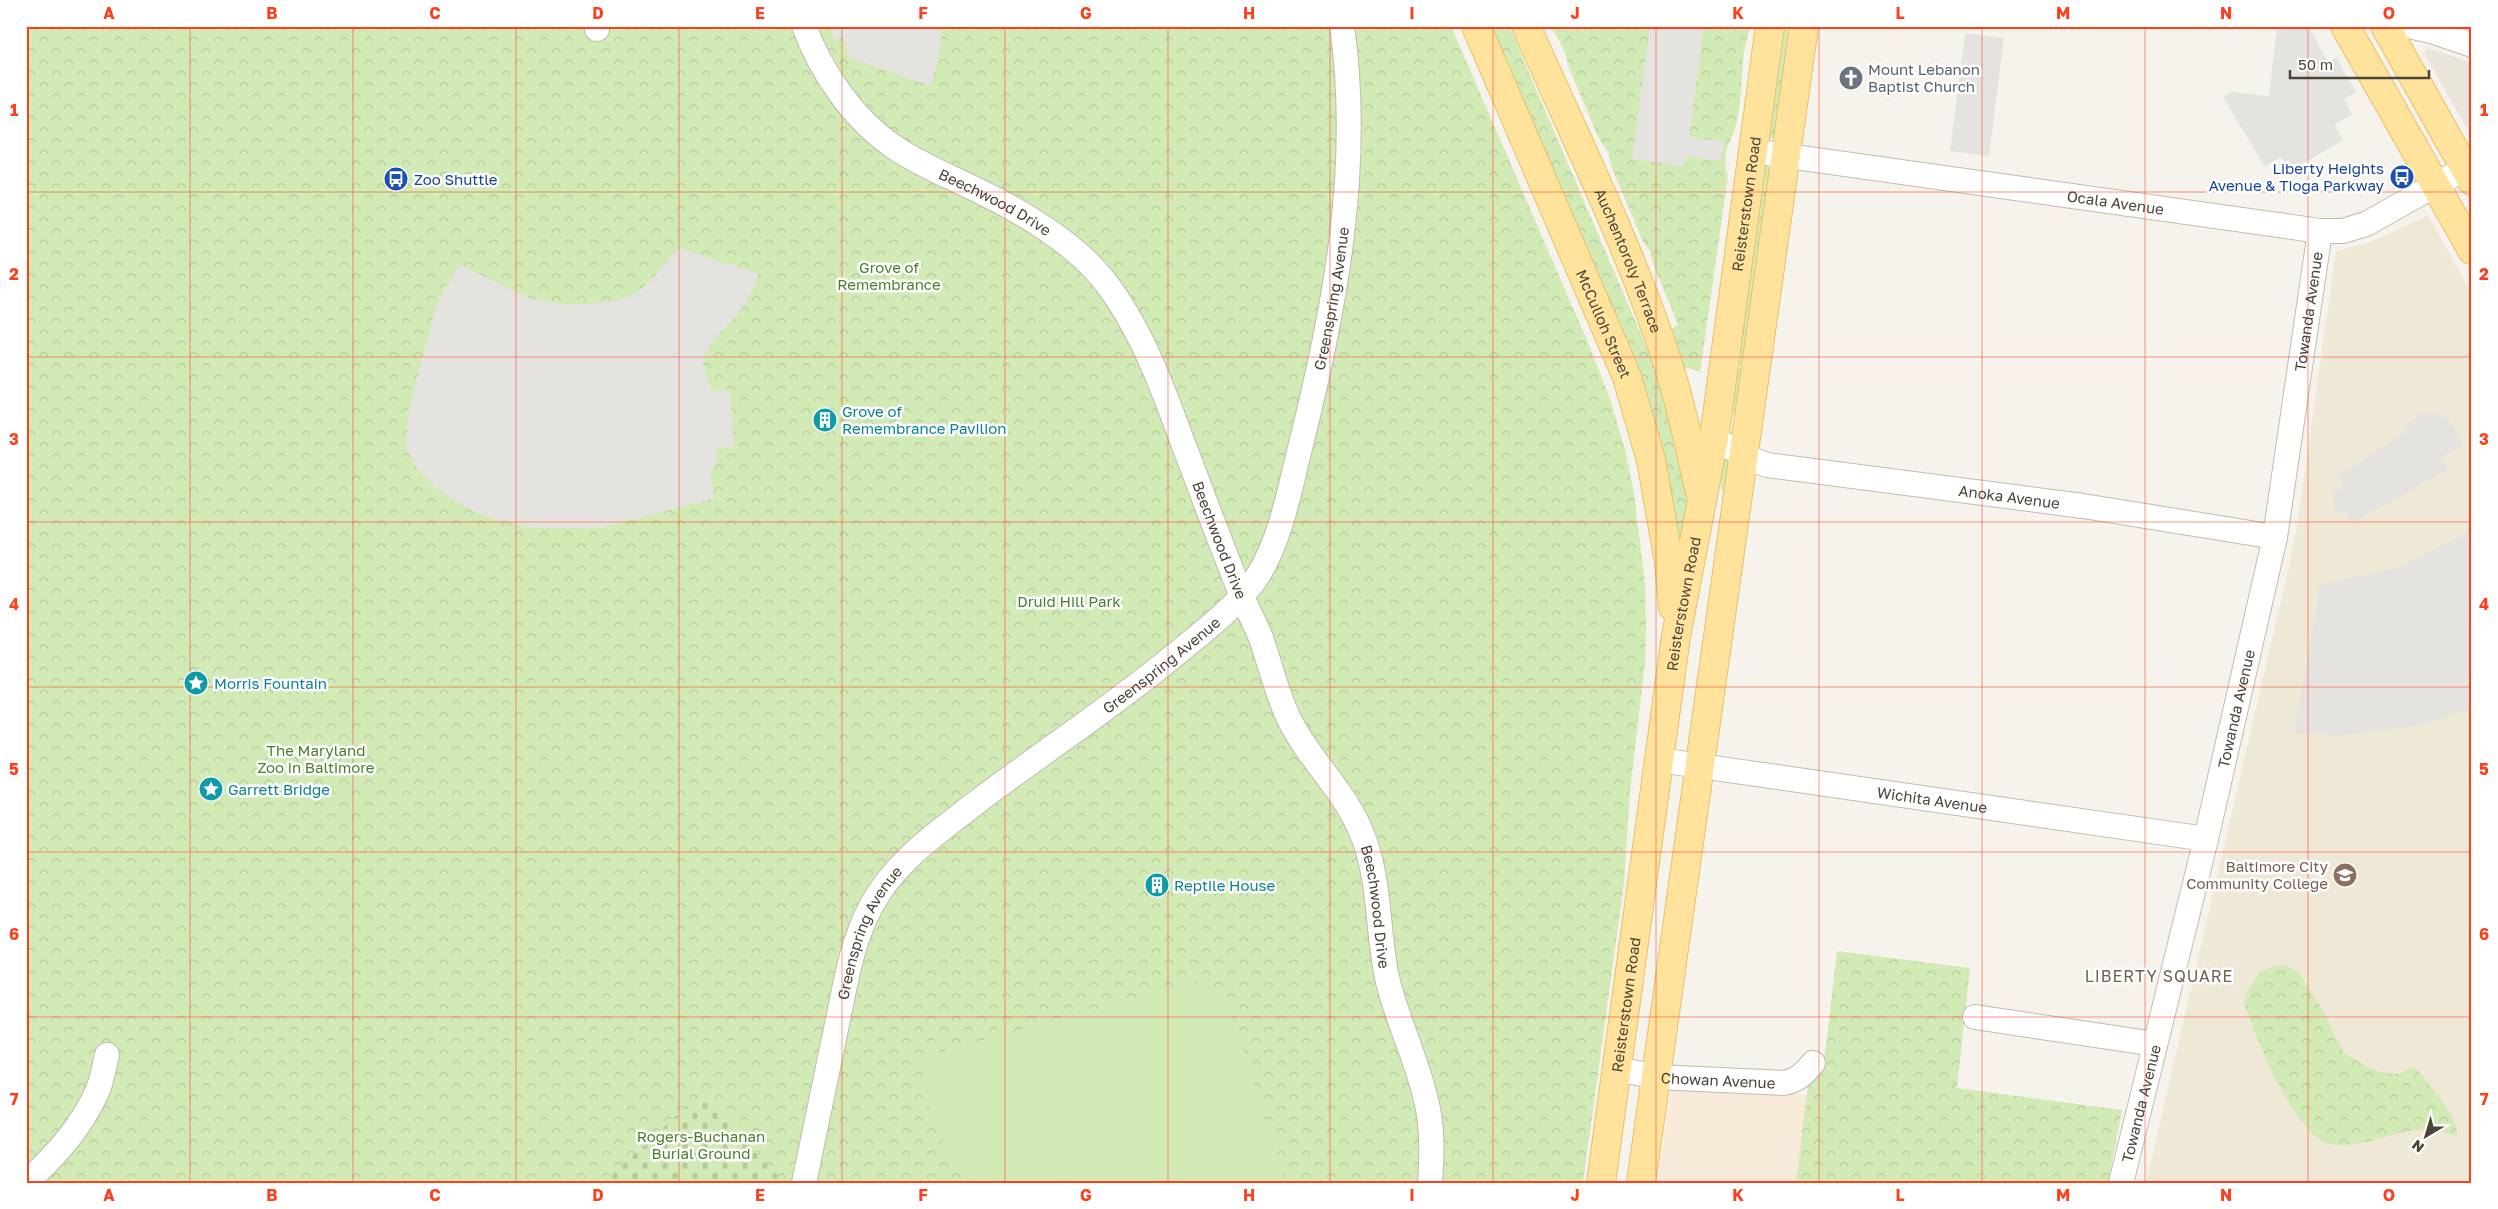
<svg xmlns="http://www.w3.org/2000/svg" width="2498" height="1209" viewBox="0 0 2498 1209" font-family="'Golos Text',sans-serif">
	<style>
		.residential { fill: #eae5da }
		.commercial { fill: #f7ead8 }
		.education { fill: #efe8d6 }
		.grass { fill: url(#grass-tufts) }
		.forest { fill: url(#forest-crowns) }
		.cemetery { fill: url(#cemetery-stones) }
		.garden { fill: #d2eab5 }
		.parking { fill: #e5e3e0 }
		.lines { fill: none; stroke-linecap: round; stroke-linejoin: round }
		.minor-casing { stroke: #c2bbae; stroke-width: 26 }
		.major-casing { stroke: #e6c16a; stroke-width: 30 }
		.minor { stroke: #fff; stroke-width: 24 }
		.major { stroke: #ffe39c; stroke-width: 28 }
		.grid { fill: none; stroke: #fc3f1d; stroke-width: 1; stroke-opacity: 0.55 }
		.labels { text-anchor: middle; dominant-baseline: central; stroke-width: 5; stroke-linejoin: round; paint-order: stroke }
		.worship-label { font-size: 15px; fill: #5b616d; stroke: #fff; text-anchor: start }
		.transit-label { font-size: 15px; fill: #164399; stroke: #fff; text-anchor: end }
		.street-label { font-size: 15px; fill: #4b4439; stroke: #fff }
		.park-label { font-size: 15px; fill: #4a7f2a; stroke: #fff }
		.culture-label { font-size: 15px; fill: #0d838f; stroke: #fff; text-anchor: start }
		.education-label { font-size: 15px; fill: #785e54; stroke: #fff; text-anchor: end }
		.neighbourhood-label { font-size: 16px; letter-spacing: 1px; fill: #6e6250; stroke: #fff }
		.neatline { fill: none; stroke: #fc3f1d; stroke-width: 2 }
		.grid-label { font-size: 16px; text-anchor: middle; font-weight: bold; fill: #fc3f1d }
	</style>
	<defs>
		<pattern id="grass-tufts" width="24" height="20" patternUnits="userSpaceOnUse" patternTransform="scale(1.25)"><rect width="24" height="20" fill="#d2eab5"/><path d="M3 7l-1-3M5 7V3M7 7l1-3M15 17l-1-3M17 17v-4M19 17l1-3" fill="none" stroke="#b6ca9c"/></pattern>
		<pattern id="forest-crowns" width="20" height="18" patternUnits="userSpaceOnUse" patternTransform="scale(1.25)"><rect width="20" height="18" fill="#d2eab5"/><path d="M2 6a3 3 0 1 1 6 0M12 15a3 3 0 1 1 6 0" fill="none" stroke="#b6ca9c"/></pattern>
		<pattern id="cemetery-stones" width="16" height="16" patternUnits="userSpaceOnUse" patternTransform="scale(1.25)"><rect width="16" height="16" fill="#d2eab5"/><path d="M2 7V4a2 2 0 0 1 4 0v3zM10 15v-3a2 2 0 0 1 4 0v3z" fill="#b6ca9c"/></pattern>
	</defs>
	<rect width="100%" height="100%" fill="#f6f3ec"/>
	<path class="residential" d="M 2428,48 L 2472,63 L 2472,137 L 2424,53 Z"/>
	<path class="commercial" d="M 1673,1073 L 1808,1096 L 1796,1183 L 1658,1183 Z"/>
	<path class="education" d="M 2428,215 L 2472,294 L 2472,1183 L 2146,1183 L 2289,566 L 2298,520 L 2336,251 L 2371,242 Z"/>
	<path class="grass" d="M 1782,26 L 1792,26 L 1775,137 L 1769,139 L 1767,137 Z
		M 1767,166 L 1771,171 L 1745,367 L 1735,365 L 1763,167 Z
		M 1734,367 L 1745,369 L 1738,417 L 1729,410 Z
		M 1723,453 L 1732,457 L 1725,494 C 1716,486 1721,465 1723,453 Z"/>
	<path class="forest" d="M 26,26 L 1451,26 L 1589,345 L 1610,399 L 1625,449 L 1634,494 L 1645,583 L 1646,626 L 1645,663 L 1630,791 L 1624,883 L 1583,1183 L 26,1183 Z
		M 1491,26 L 1509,26 L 1655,367 C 1673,423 1697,485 1681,543 L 1679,544 L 1659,439 L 1640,377 Z
		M 1551,26 L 1750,26 C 1749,35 1745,44 1744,52 C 1741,76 1742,102 1736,125 C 1729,147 1721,151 1728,176 L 1700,372 L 1684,367 L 1667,332 L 1678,324 L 1654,267 L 1650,251 L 1643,242 L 1612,168 L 1608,152 L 1598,137 L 1568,65 L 1565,52 Z
		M 1837,951 L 1970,968 L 1957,1088 L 2122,1110 L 2108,1183 L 1796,1183 L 1808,1084 L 1825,1054 Z
		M 2285,965 L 2300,974 L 2323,1011 L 2343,1052 L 2370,1069 L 2387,1073 L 2400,1074 L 2409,1068 L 2417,1069 C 2428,1084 2459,1118 2457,1135 C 2448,1137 2443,1130 2435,1129 C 2429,1128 2422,1129 2416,1130 C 2390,1133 2360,1148 2333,1145 C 2295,1139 2255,1036 2244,1002 C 2252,980 2260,966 2285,965 Z"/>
	<path class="cemetery" d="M 702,1092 L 785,1183 L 609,1183 L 606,1180 Z"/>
	<path class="garden" d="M 1193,982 L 1227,1001 L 1286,1183 L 969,1183 L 965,1179 L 931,1118 L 921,1058 Z"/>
	<path class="parking" d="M 830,26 L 941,26 L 941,45 L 931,86 L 848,57 L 843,37 L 833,39 Z
		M 1650,26 L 1704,26 L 1689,137 L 1724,142 L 1721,161 L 1686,156 L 1684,166 L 1632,159 Z
		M 2277,26 L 2308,26 L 2329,63 L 2336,57 L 2356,92 L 2346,98 L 2345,101 L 2352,115 L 2337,123 L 2335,127 L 2343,140 L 2290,171 L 2281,157 L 2265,167 L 2223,97 L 2231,92 L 2269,96 Z
		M 1965,33 L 2004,38 L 1989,156 L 1950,151 Z
		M 678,248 L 759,274 L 752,292 L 740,311 L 711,343 L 705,355 L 703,366 L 712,391 L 730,390 L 734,447 L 717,447 L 716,461 L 710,473 L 714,498 L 601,528 L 532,528 L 491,518 L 456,502 L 434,486 L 416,467 L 406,448 L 409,409 L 435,310 L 444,290 L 460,265 L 531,299 L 559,304 L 587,304 L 616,301 L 638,292 L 655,276 Z
		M 2430,413 L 2439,414 L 2450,422 L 2463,445 L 2441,457 L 2448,469 L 2352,523 L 2344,510 L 2335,514 L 2332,493 L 2343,486 L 2337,476 L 2403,435 L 2409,423 L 2420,415 Z
		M 2472,530 L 2472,708 L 2424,724 L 2382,730 L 2337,735 L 2294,733 L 2320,585 L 2400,568 Z"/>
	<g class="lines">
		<defs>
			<g id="minor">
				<path d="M 597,26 L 597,29"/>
				<path id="s1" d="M 804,26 C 821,72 853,119 894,147 C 920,165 951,177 979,191 C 1021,211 1074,243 1103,279 C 1141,327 1163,389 1184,446 C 1203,495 1221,545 1241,594 C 1247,609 1255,623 1261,638 C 1270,664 1276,691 1288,717 C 1309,761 1348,793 1364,839 C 1381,885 1377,935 1388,982 C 1398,1022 1417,1060 1426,1100 C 1433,1127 1432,1156 1430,1183"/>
				<path d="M 2409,26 L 2431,31 L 2472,45"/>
				<path id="s2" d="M 1753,151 L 2320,231 L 2343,231 L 2366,224 L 2464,169"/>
				<path id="s3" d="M 1714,438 L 1744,456 L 1767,465 L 2083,506 L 2275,537"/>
				<path id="s4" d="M 1659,760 L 2206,839"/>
				<path d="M 1975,1017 L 2155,1044"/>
				<path id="s5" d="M 1617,1069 L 1657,1077 L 1783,1083 C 1797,1081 1804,1074 1813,1063"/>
				<path d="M 26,1182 C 55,1157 81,1127 97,1092 C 102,1081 104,1067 107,1055"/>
				<path id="s6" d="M 804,1183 C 815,1132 825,1080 836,1029 C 846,983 852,933 879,893 C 903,856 939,832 973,805 C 1040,754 1111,708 1176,654 C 1202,633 1241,603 1259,574 C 1282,536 1290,487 1301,444 C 1335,308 1362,167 1342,26"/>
				<path id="s7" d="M 2121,1183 L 2206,839 L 2275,537 L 2320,231"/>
			</g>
			<g id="major">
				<path id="s8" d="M 1476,26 L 1627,377 L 1651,460 L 1669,562 L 1673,607"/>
				<path id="s9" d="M 1526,26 C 1575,137 1631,249 1668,364 C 1681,405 1690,447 1699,489"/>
				<path d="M 2345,26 L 2472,250"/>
				<path d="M 2385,26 L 2472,181"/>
				<path id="s10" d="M 1601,1183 L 1676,636 L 1714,438 L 1770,26"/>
				<path d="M 1641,1183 L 1804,26"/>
			</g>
		</defs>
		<use href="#minor" class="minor-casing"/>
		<use href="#major" class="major-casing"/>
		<use href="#minor" class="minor"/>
		<use href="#major" class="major"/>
	</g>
	<path class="grid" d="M 190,26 L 190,1183M 353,26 L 353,1183M 516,26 L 516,1183M 679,26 L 679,1183M 842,26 L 842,1183M 1005,26 L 1005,1183M 1168,26 L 1168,1183M 1330,26 L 1330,1183M 1493,26 L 1493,1183M 1656,26 L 1656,1183M 1819,26 L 1819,1183M 1982,26 L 1982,1183M 2145,26 L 2145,1183M 2308,26 L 2308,1183M 26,192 L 2472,192M 26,357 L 2472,357M 26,522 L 2472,522M 26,687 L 2472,687M 26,852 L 2472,852M 26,1017 L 2472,1017"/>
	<defs>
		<symbol id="church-disc" viewBox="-11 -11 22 22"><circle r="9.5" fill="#6b7280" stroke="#fff"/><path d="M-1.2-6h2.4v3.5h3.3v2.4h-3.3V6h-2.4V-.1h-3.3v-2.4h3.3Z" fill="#fff"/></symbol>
		<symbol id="bus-disc" viewBox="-11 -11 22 22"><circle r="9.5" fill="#1a4fb4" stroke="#fff"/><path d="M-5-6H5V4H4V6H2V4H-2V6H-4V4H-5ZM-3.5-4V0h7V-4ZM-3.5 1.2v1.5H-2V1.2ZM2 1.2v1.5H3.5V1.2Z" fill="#fff"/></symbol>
		<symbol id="building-disc" viewBox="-11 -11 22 22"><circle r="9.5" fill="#0f9aa8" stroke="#fff"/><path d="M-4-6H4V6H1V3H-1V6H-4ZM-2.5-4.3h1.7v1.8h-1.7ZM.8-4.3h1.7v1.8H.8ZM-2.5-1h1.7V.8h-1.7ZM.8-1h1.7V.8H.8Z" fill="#fff"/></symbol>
		<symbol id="sight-disc" viewBox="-11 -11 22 22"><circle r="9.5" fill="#0f9aa8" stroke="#fff"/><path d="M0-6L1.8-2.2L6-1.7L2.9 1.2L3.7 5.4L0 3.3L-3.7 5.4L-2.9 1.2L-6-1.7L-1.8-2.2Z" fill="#fff"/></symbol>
		<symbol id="university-disc" viewBox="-11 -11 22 22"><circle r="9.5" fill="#8d6e63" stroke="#fff"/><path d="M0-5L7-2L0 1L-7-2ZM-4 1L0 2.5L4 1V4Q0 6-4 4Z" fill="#fff"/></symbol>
	</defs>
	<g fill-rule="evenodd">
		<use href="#church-disc" x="1837" y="64" width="28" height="28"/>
		<use href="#bus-disc" x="2388" y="163" width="28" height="28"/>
		<use href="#bus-disc" x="382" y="165" width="28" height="28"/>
		<use href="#building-disc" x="811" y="406" width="28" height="28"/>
		<use href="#sight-disc" x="182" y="669" width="28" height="28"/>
		<use href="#sight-disc" x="197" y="775" width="28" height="28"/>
		<use href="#university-disc" x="2331" y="861" width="28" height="28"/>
		<use href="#building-disc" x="1143" y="871" width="28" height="28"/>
	</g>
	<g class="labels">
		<g class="worship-label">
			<text x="1868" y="69">Mount Lebanon<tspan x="1868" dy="17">Baptist Church</tspan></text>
		</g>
		<g class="transit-label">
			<text x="2384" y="168">Liberty Heights<tspan x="2384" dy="17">Avenue &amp; Tioga Parkway</tspan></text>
			<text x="414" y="179" text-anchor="start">Zoo Shuttle</text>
		</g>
		<g class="street-label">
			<text stroke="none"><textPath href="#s2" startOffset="366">Ocala Avenue</textPath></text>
			<text stroke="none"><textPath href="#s1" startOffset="268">Beechwood Drive</textPath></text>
			<text stroke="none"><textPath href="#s10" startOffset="990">Reisterstown Road</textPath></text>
			<text stroke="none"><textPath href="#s9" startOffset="256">Auchentoroly Terrace</textPath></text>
			<text stroke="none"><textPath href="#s6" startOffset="1085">Greenspring Avenue</textPath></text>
			<text stroke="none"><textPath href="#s7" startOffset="892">Towanda Avenue</textPath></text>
			<text stroke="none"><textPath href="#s8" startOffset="324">McCulloh Street</textPath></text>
			<text stroke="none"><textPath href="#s3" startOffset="304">Anoka Avenue</textPath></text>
			<text stroke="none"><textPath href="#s1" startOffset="689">Beechwood Drive</textPath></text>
			<text stroke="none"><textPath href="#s10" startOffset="585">Reisterstown Road</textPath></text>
			<text stroke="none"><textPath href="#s6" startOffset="665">Greenspring Avenue</textPath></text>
			<text stroke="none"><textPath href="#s7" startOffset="488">Towanda Avenue</textPath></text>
			<text stroke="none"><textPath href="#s4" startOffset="276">Wichita Avenue</textPath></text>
			<text stroke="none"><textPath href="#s1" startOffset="1092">Beechwood Drive</textPath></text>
			<text stroke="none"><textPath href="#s6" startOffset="260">Greenspring Avenue</textPath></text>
			<text stroke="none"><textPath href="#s10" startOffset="180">Reisterstown Road</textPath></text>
			<text stroke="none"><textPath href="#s5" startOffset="102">Chowan Avenue</textPath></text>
			<text stroke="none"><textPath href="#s7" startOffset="82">Towanda Avenue</textPath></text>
		</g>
		<g class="park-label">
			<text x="889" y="267">Grove of<tspan x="889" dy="17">Remembrance</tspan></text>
			<text x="1069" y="601">Druid Hill Park</text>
			<text x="316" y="750">The Maryland<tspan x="316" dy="17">Zoo in Baltimore</tspan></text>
			<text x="701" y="1136">Rogers-Buchanan<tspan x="701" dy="17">Burial Ground</tspan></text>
		</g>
		<g class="culture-label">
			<text x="842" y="411">Grove of<tspan x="842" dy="17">Remembrance Pavilion</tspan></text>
			<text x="214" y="683">Morris Fountain</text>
			<text x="228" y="789">Garrett Bridge</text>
			<text x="1174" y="885">Reptile House</text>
		</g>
		<g class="education-label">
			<text x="2328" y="866">Baltimore City<tspan x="2328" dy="17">Community College</tspan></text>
		</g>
		<g class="neighbourhood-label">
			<text x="2159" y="976">LIBERTY SQUARE</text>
		</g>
	</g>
	<rect width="2498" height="1209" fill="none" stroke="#ffffff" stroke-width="55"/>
	<g transform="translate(2426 1136) rotate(218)" stroke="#ffffff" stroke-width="4" paint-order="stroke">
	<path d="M0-4L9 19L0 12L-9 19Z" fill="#4b4439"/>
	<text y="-8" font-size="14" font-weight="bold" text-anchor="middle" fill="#4b4439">N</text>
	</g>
	<path d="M2290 70v8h139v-8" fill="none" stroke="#4b4439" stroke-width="2.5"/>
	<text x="2298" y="70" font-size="15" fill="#4b4439" stroke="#ffffff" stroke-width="4" paint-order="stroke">50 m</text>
	<rect x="28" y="28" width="2442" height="1154" class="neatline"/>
	<g class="grid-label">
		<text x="109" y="19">A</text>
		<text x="272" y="19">B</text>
		<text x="435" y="19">C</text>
		<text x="598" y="19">D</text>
		<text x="760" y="19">E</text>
		<text x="923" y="19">F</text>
		<text x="1086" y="19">G</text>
		<text x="1249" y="19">H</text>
		<text x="1412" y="19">I</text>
		<text x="1575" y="19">J</text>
		<text x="1738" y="19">K</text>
		<text x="1900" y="19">L</text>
		<text x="2063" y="19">M</text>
		<text x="2226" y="19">N</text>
		<text x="2389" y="19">O</text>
		<text x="14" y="116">1</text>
		<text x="2484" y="116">1</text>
		<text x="14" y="280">2</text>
		<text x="2484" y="280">2</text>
		<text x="14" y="445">3</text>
		<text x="2484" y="445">3</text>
		<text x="14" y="610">4</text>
		<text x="2484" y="610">4</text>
		<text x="14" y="775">5</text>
		<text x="2484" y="775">5</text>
		<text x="14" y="940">6</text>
		<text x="2484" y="940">6</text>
		<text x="14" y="1105">7</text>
		<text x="2484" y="1105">7</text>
		<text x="109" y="1201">A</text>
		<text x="272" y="1201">B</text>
		<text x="435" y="1201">C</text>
		<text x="598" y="1201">D</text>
		<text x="760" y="1201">E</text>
		<text x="923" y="1201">F</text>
		<text x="1086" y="1201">G</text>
		<text x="1249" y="1201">H</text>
		<text x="1412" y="1201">I</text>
		<text x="1575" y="1201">J</text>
		<text x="1738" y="1201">K</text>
		<text x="1900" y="1201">L</text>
		<text x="2063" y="1201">M</text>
		<text x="2226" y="1201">N</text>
		<text x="2389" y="1201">O</text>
	</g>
</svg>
